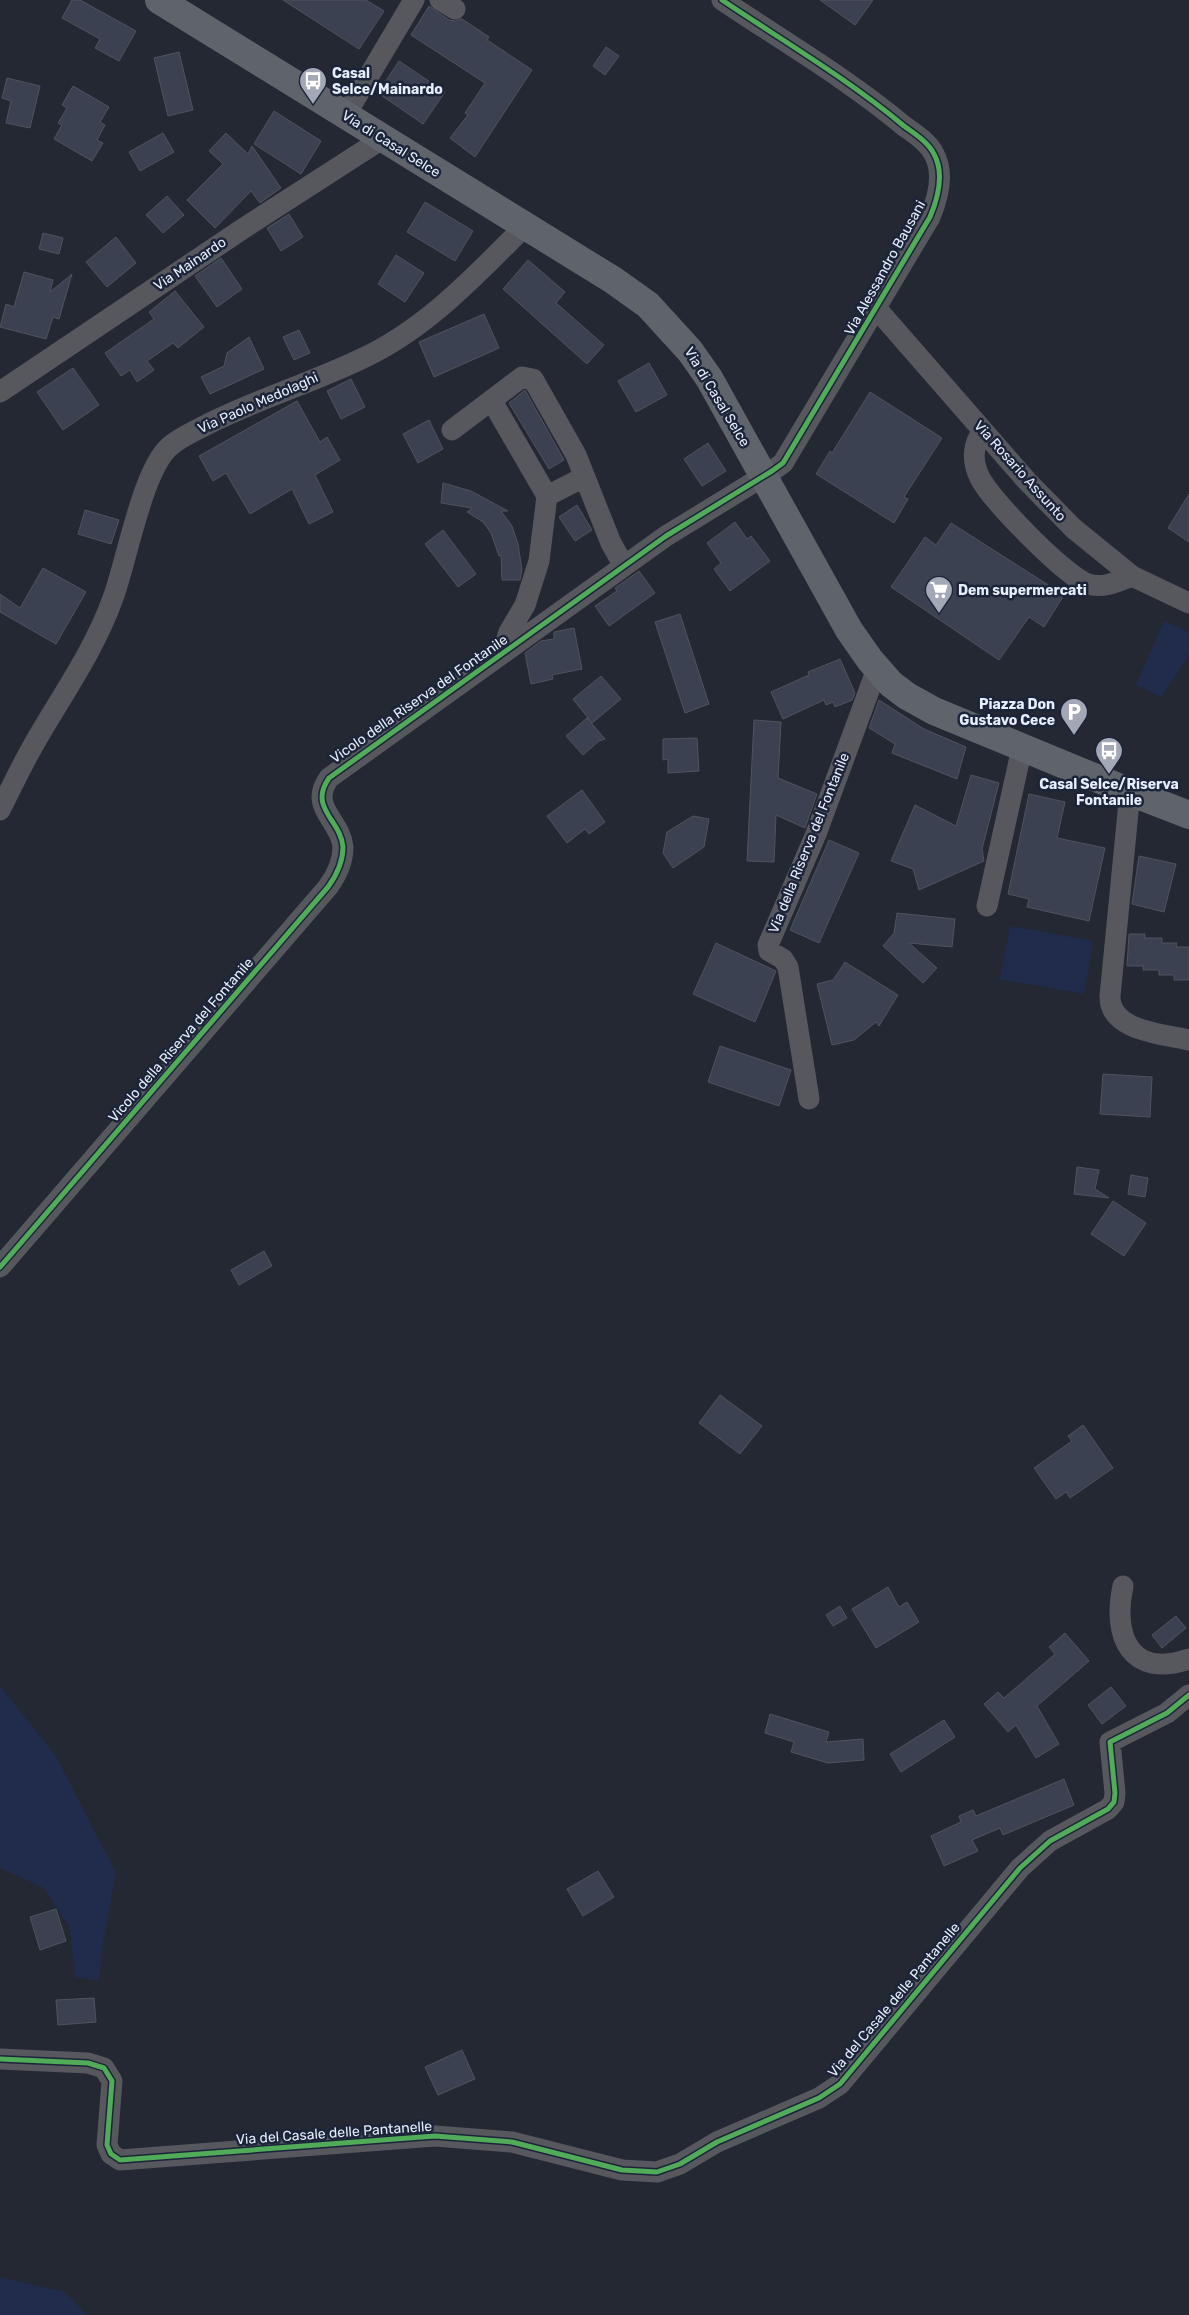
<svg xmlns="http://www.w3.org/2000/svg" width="1189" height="2315" viewBox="0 0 1189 2315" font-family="Rubik,sans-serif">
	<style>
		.green { fill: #212c4d }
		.building { fill: #3c4152; stroke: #50535d }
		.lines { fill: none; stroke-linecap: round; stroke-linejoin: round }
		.minor { stroke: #56585e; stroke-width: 21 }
		.major { stroke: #5f636a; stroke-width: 28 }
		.cycleway-casing { stroke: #1c243a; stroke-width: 8 }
		.cycleway { stroke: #51ab58; stroke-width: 5 }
		.labels { text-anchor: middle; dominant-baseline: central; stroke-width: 5; stroke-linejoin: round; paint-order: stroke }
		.poi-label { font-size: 14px; font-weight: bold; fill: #e6edfb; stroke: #1c243a; text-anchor: start }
		.street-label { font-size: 14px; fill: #e6edfb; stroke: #1c243a }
	</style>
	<rect width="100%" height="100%" fill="#232833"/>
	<path class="green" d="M 1164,621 L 1189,632 L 1189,654 L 1162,697 L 1136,685 Z
		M 1010,926 L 1093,941 L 1084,994 L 1000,979 Z
		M 0,1686 L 56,1756 L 116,1873 L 103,1942 L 99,1981 L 75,1977 L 70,1929 L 44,1888 L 0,1868 Z
		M 0,2277 L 65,2292 L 87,2315 L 0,2315 Z"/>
	<path class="building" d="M 72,0 L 80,0 L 136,31 L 119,61 L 95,48 L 100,39 L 62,18 Z
		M 283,0 L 366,0 L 384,11 L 359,49 Z
		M 820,0 L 873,0 L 855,25 Z
		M 429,6 L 449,20 L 455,21 L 462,19 L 489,37 L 487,40 L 532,70 L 475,157 L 450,138 L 468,115 L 465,113 L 485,83 L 411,35 Z
		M 606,47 L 619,56 L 605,75 L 593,66 Z
		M 179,52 L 193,110 L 168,116 L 154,58 Z
		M 399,61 L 445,92 L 423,124 L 378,93 Z
		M 7,78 L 40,86 L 30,128 L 6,123 L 11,101 L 2,98 Z
		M 73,86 L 109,107 L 100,122 L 105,125 L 97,140 L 103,143 L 92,161 L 54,139 L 62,125 L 58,123 L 67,108 L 62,105 Z
		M 274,111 L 321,141 L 301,174 L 254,144 Z
		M 163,133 L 174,152 L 140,171 L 129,152 Z
		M 226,133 L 248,154 L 252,146 L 281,188 L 260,203 L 251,191 L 215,228 L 187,200 L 223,164 L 209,151 Z
		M 167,196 L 184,215 L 163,233 L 146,215 Z
		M 425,202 L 473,231 L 455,261 L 407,232 Z
		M 289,214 L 303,237 L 281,251 L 267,228 Z
		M 43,233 L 63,238 L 59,254 L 39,249 Z
		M 116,237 L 136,263 L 107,287 L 86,262 Z
		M 396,255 L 424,273 L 405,302 L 378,284 Z
		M 221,258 L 242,289 L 217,307 L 195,276 Z
		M 528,260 L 565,292 L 556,303 L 604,345 L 587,364 L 503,289 Z
		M 24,272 L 53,280 L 50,292 L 72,274 L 59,319 L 53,317 L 46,339 L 0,327 L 6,304 L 14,307 Z
		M 175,291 L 204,327 L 178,348 L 173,343 L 147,361 L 154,370 L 137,382 L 130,370 L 121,376 L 105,353 L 154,319 L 149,312 Z
		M 484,314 L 499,348 L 434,377 L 419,342 Z
		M 299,330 L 310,353 L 294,360 L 283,337 Z
		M 249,337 L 264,369 L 210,394 L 201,377 L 224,366 L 227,353 Z
		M 649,363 L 667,395 L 636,412 L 618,381 Z
		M 73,368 L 99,405 L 63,430 L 37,392 Z
		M 351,379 L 365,407 L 341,419 L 327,391 Z
		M 525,390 L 564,460 L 549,469 L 509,403 Z
		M 870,392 L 942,438 L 904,497 L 908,499 L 894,523 L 816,474 L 830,451 L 832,453 Z
		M 297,401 L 320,442 L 327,437 L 340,460 L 315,475 L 333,512 L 309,524 L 292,489 L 250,514 L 226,473 L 213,481 L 199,456 Z
		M 429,420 L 443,449 L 418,463 L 403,434 Z
		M 708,443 L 726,471 L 702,486 L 684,459 Z
		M 443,483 L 471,491 L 508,511 L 501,511 L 512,526 L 518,544 L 522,570 L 520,580 L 502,580 L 501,555 L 499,556 L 491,533 L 483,522 L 467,512 L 472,508 L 441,503 Z
		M 1189,494 L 1189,542 L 1168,528 Z
		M 577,505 L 592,530 L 575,541 L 559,517 Z
		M 85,510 L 119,520 L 111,544 L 78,534 Z
		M 735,522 L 747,539 L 751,536 L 770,561 L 730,591 L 714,569 L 721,563 L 707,543 Z
		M 951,523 L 1064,595 L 1044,627 L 1029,617 L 999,660 L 891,587 L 925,537 L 936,545 Z
		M 443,530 L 476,574 L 458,587 L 425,544 Z
		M 43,568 L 86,592 L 56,644 L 0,612 L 0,594 L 20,608 Z
		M 639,571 L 655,593 L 609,626 L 595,606 L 617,591 L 615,588 Z
		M 680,614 L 709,704 L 685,713 L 655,622 Z
		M 574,628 L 582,669 L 552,675 L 553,679 L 531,684 L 525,653 L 541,641 L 554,639 L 554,632 Z
		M 840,659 L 855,693 L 852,700 L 835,707 L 833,702 L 826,705 L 824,700 L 783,719 L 771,692 L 809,675 L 808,672 Z
		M 601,676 L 621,699 L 592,723 L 573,699 Z
		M 879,700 L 924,729 L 966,747 L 957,779 L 892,753 L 895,744 L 869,728 Z
		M 587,718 L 605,739 L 599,741 L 583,755 L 566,736 Z
		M 754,720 L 781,722 L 778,778 L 817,794 L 805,828 L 776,815 L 774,862 L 747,861 Z
		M 697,738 L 699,771 L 668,773 L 668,759 L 663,760 L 663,739 Z
		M 971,775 L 999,783 L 982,849 L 984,861 L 919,890 L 913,869 L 891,861 L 915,805 L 956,826 Z
		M 582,790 L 605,822 L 589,834 L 585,829 L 567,843 L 547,816 Z
		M 1029,794 L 1065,802 L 1057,838 L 1105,848 L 1089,921 L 1027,907 L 1029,899 L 1008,894 Z
		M 693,816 L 709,819 L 704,847 L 673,868 L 663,853 L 667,832 Z
		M 829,840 L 859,853 L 819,943 L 790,930 Z
		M 1139,856 L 1176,864 L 1164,912 L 1132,904 Z
		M 897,913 L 955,919 L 952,947 L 909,943 L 937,968 L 923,983 L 883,946 L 894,933 Z
		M 1129,934 L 1145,934 L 1145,938 L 1162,938 L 1162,943 L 1177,943 L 1176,947 L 1189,947 L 1189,980 L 1174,980 L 1174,975 L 1159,975 L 1159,970 L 1143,970 L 1143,966 L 1127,966 Z
		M 716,943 L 776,971 L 755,1022 L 693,994 Z
		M 845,962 L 898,995 L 879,1026 L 876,1022 L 854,1040 L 832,1045 L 817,984 L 833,980 Z
		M 720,1046 L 791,1070 L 779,1106 L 708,1082 Z
		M 1103,1074 L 1152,1077 L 1150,1117 L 1100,1114 Z
		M 1077,1167 L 1099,1170 L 1095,1189 L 1109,1198 L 1074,1194 Z
		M 1131,1175 L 1148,1178 L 1145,1197 L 1128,1194 Z
		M 1113,1201 L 1146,1223 L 1124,1256 L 1091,1234 Z
		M 264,1251 L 272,1266 L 239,1285 L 231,1270 Z
		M 720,1395 L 762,1426 L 740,1454 L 699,1423 Z
		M 1083,1425 L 1113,1468 L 1070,1498 L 1066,1492 L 1056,1499 L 1034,1468 L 1072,1441 L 1068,1436 Z
		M 888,1587 L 899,1607 L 907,1602 L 919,1622 L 876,1648 L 852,1609 Z
		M 840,1606 L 847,1618 L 833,1626 L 826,1615 Z
		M 1176,1616 L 1186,1628 L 1162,1648 L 1152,1635 Z
		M 1065,1633 L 1089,1661 L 1037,1706 L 1059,1744 L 1036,1758 L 1016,1725 L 1008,1732 L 984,1704 L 998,1692 L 1004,1698 L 1055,1654 L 1049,1647 Z
		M 1111,1687 L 1126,1706 L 1102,1724 L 1088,1705 Z
		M 770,1714 L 829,1732 L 826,1742 L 863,1739 L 864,1760 L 828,1763 L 791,1752 L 794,1742 L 765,1733 Z
		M 944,1720 L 955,1737 L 901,1772 L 890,1754 Z
		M 1064,1779 L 1074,1805 L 1003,1835 L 1000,1828 L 972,1840 L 978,1851 L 944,1866 L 931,1836 L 961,1822 L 959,1816 L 973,1810 L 976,1816 Z
		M 598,1871 L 614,1897 L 583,1916 L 567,1889 Z
		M 56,1909 L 66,1941 L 40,1950 L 30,1917 Z
		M 94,1998 L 96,2022 L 58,2025 L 56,2000 Z
		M 462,2050 L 475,2079 L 438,2095 L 425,2067 Z"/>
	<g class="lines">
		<path class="minor" d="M 440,0 L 455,9
			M 345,116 L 414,0
			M 876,308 L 1026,480 L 1073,528 L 1132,576 L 1189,603
			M 0,392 L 241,230 L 382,139
			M 492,401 L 547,496
			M 452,430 L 522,377 L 533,379 L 576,455 L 611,543 L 624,566
			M 983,431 C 972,445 972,462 980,478 C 991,500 1066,577 1088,584 C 1103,589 1119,581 1132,576
			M 502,654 L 509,632 L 525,605 L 539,561 L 547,496 L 584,477
			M 1130,792 L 1110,996 C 1109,1031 1163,1034 1189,1040
			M 0,810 C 11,788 22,765 34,744 C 62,695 94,651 113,598 C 127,560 142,472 169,447 C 180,437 195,431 208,424 C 258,399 311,383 361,359 C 426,329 475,276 525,226
			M 987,906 L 1022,748
			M 809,1099 L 788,967 L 783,959 L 769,951 L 768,945 L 816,834 L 877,669
			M 0,1267 L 328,887 C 336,876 343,861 343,847 C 341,820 308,808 329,778 L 666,536 L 772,471 L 783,463 L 930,217 C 938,198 945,174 934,154 C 928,142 915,134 904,126 C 848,79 783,41 722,0
			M 1123,1586 C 1112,1637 1131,1679 1189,1659
			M 0,2059 L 88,2063 L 104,2068 L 112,2081 L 107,2145 L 111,2154 L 120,2160 L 435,2136 L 512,2142 L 622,2170 L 657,2172 L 680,2164 L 717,2142 L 819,2098 L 840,2084 L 1020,1868 L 1050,1841 L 1108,1809 L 1114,1802 L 1115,1793 L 1110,1742 L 1167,1713 L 1189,1695"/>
		<path class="major" d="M 159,0 L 613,280 L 648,305 L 690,351 L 709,378 L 849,630 L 870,660 L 891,684 L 907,696 L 934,711 L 1130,792 L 1189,815"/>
		<defs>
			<path id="cycleway" d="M 0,1267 L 328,887 C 336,876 343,861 343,847 C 341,820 308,808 329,778 L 666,536 L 772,471 L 783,463 L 930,217 C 938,198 945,174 934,154 C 928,142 915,134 904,126 C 848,79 783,41 722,0
				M 0,2059 L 88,2063 L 104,2068 L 112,2081 L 107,2145 L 111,2154 L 120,2160 L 435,2136 L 512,2142 L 622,2170 L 657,2172 L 680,2164 L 717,2142 L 819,2098 L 840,2084 L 1020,1868 L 1050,1841 L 1108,1809 L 1114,1802 L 1115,1793 L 1110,1742 L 1167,1713 L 1189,1695"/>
		</defs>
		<use href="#cycleway" class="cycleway-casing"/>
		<use href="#cycleway" class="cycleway"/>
	</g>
	<defs>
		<symbol id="bus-pin" viewBox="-11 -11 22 30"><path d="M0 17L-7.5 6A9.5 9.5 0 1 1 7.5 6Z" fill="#a2a8b5" stroke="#1c243a"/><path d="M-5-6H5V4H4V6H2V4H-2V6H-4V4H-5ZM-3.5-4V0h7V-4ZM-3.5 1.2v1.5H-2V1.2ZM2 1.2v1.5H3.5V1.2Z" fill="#fff"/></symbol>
		<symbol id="supermarket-pin" viewBox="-11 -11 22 30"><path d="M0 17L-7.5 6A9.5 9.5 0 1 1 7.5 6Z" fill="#a2a8b5" stroke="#1c243a"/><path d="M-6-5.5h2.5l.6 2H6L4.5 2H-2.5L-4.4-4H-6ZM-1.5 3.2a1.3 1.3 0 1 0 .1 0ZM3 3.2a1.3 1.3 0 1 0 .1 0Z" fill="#fff"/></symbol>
		<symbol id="parking-pin" viewBox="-11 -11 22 30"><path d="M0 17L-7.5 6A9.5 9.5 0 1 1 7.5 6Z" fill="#a2a8b5" stroke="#1c243a"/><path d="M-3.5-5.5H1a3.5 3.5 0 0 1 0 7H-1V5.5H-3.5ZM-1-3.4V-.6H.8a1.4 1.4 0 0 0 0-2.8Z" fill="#fff"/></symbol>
	</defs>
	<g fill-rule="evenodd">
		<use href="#bus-pin" x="297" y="65" width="32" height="43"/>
		<use href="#supermarket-pin" x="923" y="574" width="32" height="43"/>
		<use href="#parking-pin" x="1058" y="696" width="32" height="43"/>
		<use href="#bus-pin" x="1093" y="735" width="32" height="43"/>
	</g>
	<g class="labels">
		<g class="poi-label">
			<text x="332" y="73">Casal<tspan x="332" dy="16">Selce/Mainardo</tspan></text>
			<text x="958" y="590">Dem supermercati</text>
			<text x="1055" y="704" text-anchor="end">Piazza Don<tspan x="1055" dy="16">Gustavo Cece</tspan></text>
			<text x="1109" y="784" text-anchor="middle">Casal Selce/Riserva<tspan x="1109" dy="16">Fontanile</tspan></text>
		</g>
		<g class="street-label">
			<text transform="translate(391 144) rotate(32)">Via di Casal Selce</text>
			<text transform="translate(190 264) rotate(-34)">Via Mainardo</text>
			<text transform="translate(885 268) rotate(-61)">Via Alessandro Bausani</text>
			<text transform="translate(717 397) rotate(59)">Via di Casal Selce</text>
			<text transform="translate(258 403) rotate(-24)">Via Paolo Medolaghi</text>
			<text transform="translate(1020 471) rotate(48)">Via Rosario Assunto</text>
			<text transform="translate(419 699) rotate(-35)">Vicolo della Riserva del Fontanile</text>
			<text transform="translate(809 843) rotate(-68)">Via della Riserva del Fontanile</text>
			<text transform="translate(181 1040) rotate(-49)">Vicolo della Riserva del Fontanile</text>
			<text transform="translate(894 2000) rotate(-50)">Via del Casale delle Pantanelle</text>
			<text transform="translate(334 2133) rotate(-4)">Via del Casale delle Pantanelle</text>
		</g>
	</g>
</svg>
